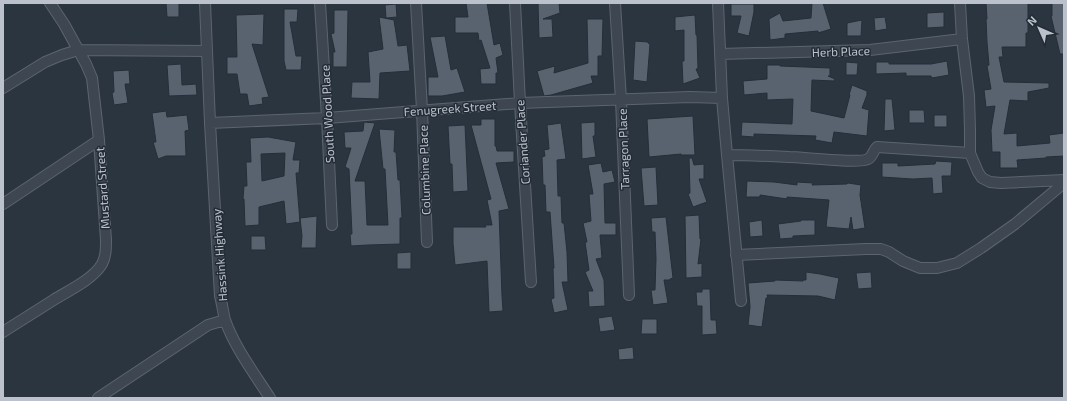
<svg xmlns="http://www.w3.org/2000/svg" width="1067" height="401" viewBox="0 0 1067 401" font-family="'Exo 2',sans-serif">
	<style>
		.building { fill: #596370; stroke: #252e38; fill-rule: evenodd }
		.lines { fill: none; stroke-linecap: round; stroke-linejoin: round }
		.minor-casing { stroke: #5c656e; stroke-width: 12 }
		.minor { stroke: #3e4751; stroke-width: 10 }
		.labels { text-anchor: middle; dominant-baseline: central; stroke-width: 3; stroke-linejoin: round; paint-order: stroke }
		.street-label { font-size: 12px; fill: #bbc2cb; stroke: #232c36 }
	</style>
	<rect width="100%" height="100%" fill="#2b3540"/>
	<path class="building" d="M 166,3 L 179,3 L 179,17 L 167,17 Z
		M 466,3 L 487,3 L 494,45 L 500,43 L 503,55 L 496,58 L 498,73 L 496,73 L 496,84 L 481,84 L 480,69 L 490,68 L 481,40 L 479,41 L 478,33 L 455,33 L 455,17 L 468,17 Z
		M 538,3 L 559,3 L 560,13 L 543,19 L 552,19 L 553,37 L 539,38 Z
		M 812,3 L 823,3 L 831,29 L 818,33 L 818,31 L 785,34 L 785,38 L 770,40 L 769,19 L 780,13 L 783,21 L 811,18 Z
		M 986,3 L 1028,3 L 1028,33 L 1026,33 L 1026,47 L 1002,47 L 1003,57 L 999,57 L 1004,82 L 1049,83 L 1049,88 L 1028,92 L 1028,101 L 1010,100 L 1004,134 L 1017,133 L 1017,146 L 1050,143 L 1049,135 L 1064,133 L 1064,156 L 1046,157 L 1046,158 L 1017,160 L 1018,168 L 1000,168 L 1000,152 L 992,152 L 991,130 L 995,106 L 986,107 L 984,90 L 991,89 L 987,66 L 989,65 L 987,42 L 986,19 L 987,19 Z
		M 1052,3 L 1064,3 L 1064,54 L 1060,54 L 1051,16 L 1052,16 Z
		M 396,4 L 397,17 L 386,18 L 385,5 Z
		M 731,4 L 754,4 L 754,12 L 749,36 L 737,33 L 741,16 L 731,16 Z
		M 284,9 L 298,9 L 297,22 L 290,22 L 296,56 L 302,56 L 301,70 L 286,70 L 284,61 Z
		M 334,10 L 348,10 L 347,67 L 333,67 L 333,52 L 335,52 L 331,34 L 334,33 Z
		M 944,12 L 944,27 L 927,28 L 927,13 Z
		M 264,14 L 263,45 L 252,44 L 269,97 L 262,98 L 263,104 L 249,106 L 247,94 L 240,94 L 237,74 L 227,74 L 227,57 L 237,57 L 236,15 Z
		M 695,15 L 696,35 L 697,35 L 698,69 L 696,69 L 700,78 L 683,84 L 682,61 L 684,61 L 684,30 L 675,31 L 675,17 Z
		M 379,17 L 394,20 L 398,46 L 407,45 L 410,71 L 380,73 L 379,99 L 351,98 L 352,82 L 370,82 L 368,52 L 383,49 Z
		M 885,17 L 887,29 L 875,31 L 874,18 Z
		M 587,19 L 603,19 L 602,56 L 598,56 L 598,76 L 591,76 L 593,83 L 551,95 L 544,96 L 537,71 L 555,66 L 554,73 L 588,63 Z
		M 862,20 L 861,36 L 847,36 L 847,23 Z
		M 445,36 L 451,70 L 457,68 L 465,92 L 442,96 L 428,96 L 428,77 L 438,77 L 430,37 Z
		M 635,41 L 648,42 L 648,43 L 650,44 L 647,82 L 633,80 Z
		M 947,61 L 949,75 L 932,78 L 931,76 L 906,76 L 906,73 L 876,74 L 876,62 L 889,62 L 889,64 L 931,64 Z
		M 846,62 L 858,63 L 857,75 L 846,75 Z
		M 181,64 L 182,85 L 196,84 L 197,95 L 169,96 L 167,65 Z
		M 767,65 L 780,65 L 780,66 L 830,68 L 830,76 L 828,76 L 835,79 L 834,81 L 812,80 L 811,111 L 844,118 L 850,95 L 849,95 L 852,85 L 867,91 L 867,95 L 862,108 L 869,110 L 867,136 L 834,132 L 832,143 L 815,140 L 816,136 L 754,134 L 754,137 L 741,136 L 742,122 L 792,124 L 793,99 L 767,100 L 767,93 L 744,95 L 743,81 L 767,79 Z
		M 129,70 L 130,84 L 125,84 L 128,103 L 114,105 L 112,93 L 114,92 L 113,71 Z
		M 885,99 L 892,99 L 895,130 L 884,131 Z
		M 909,110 L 924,110 L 925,123 L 909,123 Z
		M 166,111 L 167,117 L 187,115 L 189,130 L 185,131 L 186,156 L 166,156 L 158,159 L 153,142 L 156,142 L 152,113 Z
		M 934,115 L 947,115 L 947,127 L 934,127 Z
		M 693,116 L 695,155 L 681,155 L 681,154 L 649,157 L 647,119 Z
		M 481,119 L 495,119 L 495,146 L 496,146 L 497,151 L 514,151 L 514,162 L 496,163 L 509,209 L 499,211 L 502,296 L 503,311 L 489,312 L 487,261 L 455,265 L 453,243 L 453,227 L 486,227 L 485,225 L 492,225 L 487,200 L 491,199 L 471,125 L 481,125 Z
		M 364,122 L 375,123 L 355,181 L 365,181 L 367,225 L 388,225 L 385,169 L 383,169 L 379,129 L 395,130 L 394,152 L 396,152 L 398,180 L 400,180 L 402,218 L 400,218 L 400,244 L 368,245 L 351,246 L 350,234 L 352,234 L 349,169 L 345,167 L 351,148 L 345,148 L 344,132 L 363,131 Z
		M 595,122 L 595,136 L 593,136 L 596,157 L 582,159 L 581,123 Z
		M 561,123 L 566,159 L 557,160 L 558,196 L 561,196 L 562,223 L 564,223 L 567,252 L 568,282 L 562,282 L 568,310 L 554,313 L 551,299 L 554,298 L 553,268 L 554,268 L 550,212 L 546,212 L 545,185 L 543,185 L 542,157 L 545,156 L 544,150 L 549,149 L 547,125 Z
		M 465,125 L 468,191 L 453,192 L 452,164 L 450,164 L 448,126 Z
		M 268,137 L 296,142 L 293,160 L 300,160 L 299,173 L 296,173 L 300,222 L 286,224 L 284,201 L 259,207 L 259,225 L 245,226 L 244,199 L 243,199 L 244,186 L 247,186 L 246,162 L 251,162 L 250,138 ZM 285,153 L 284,176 L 262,181 L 261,154 Z
		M 689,158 L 692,158 L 694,165 L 704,164 L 704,179 L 699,179 L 707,202 L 693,207 L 688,194 L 690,193 Z
		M 936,161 L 952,162 L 951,176 L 942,176 L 943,193 L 933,194 L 932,178 L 913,179 L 882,177 L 882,163 L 898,163 L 898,166 L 935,164 Z
		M 601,163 L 603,172 L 612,170 L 615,182 L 604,184 L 605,223 L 616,223 L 616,235 L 600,235 L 602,258 L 596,259 L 604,280 L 605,306 L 589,307 L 588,291 L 593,291 L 585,272 L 589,270 L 585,242 L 587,242 L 583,223 L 591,221 L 589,194 L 593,194 L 588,165 Z
		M 656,167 L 658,205 L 644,206 L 641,168 Z
		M 747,181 L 774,182 L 797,185 L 797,182 L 813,183 L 812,185 L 847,184 L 848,183 L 861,185 L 860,195 L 865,228 L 853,230 L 851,217 L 849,229 L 826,227 L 829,200 L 787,197 L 787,199 L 760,195 L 760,197 L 746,197 Z
		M 699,215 L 700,239 L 701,239 L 698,264 L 702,263 L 702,277 L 686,278 L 685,216 Z
		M 317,216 L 316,248 L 301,248 L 302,236 L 300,218 Z
		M 666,217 L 673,278 L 670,279 L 670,280 L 664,280 L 668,303 L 653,305 L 651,290 L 655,290 L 656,259 L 655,232 L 652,232 L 651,218 Z
		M 762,220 L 763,236 L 750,237 L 749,222 Z
		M 801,220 L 815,220 L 815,235 L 793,236 L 793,238 L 780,239 L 778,224 L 801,221 Z
		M 251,236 L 265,236 L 266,250 L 251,250 Z
		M 411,252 L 411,269 L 397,269 L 397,253 Z
		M 806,272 L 820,274 L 839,278 L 835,300 L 818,296 L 767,295 L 768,298 L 766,298 L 762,327 L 748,325 L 750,307 L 748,283 L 775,281 L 775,280 L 803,281 L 803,280 L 806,280 Z
		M 871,272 L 872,288 L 858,289 L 856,273 Z
		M 702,289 L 710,289 L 711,320 L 716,320 L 717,334 L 702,335 L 702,306 L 697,306 L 696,292 L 702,292 Z
		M 612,316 L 615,330 L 600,332 L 598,318 Z
		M 642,319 L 657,319 L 657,334 L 641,334 Z
		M 633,347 L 634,359 L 619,360 L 618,349 Z"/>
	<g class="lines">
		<defs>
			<path id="minor" d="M 205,3 L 210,123 L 220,296 C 222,303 223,312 225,320 C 235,348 254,373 270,398
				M 320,3 L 327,118 L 332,225
				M 416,3 L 422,110 L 427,242
				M 515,3 L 520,103 L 531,282
				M 615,3 L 621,100 L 629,295
				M 720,54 L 870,50 L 962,39
				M 3,88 L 45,62 L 62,55 L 78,50 L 207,51
				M 722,98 L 727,155 C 747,155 768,156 789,157 C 802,157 860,164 868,159 C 873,157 873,150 877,147 L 970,153 L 970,130 L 969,96 L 962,39 L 960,3
				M 210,123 L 327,118 L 520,103 L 690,97 L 722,98 L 718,3
				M 970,153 L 978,172 L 982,178 L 990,182 L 1001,183 L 1064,180
				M 727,155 L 741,301
				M 3,204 L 99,140
				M 736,255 L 866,249 L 881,249 L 889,252 L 903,261 L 920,268 L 937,268 L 957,263 L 981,248 L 1015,224 L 1064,183
				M 3,332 C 20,321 38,310 55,299 C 70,290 93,279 102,264 C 106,256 106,249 106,240 L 99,140 L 92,78 L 86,64 L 64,24 L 50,3
				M 98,398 L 208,325 L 225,320"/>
		</defs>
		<use href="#minor" class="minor-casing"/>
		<use href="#minor" class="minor"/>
	</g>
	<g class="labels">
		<g class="street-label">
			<text transform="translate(841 51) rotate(-2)">Herb Place</text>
			<text transform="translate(450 108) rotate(-4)">Fenugreek Street</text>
			<text transform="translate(327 114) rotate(-93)">South Wood Place</text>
			<text transform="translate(522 142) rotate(-94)">Coriander Place</text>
			<text transform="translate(623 149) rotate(-92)">Tarragon Place</text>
			<text transform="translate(424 170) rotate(-92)">Columbine Place</text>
			<text transform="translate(102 188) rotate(-94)">Mustard Street</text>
			<text transform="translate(219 255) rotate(-94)">Hassink Highway</text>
		</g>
	</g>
	<rect width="1067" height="401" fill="none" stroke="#bbc2cb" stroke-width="8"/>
	<g transform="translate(1039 28) rotate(315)" stroke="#232c36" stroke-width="3" paint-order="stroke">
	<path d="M0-3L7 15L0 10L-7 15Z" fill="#bbc2cb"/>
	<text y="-6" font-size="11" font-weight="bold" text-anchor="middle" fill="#bbc2cb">N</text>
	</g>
</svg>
